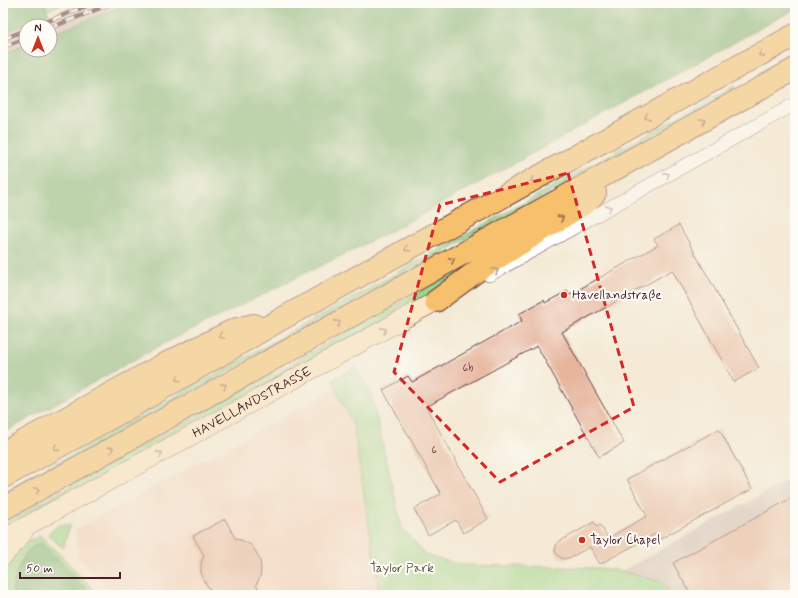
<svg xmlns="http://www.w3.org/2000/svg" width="798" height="598" viewBox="0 0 798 598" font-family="Mynerve,sans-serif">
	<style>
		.built { fill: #f4d3c0 }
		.industrial { fill: #d0c0bc }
		.green { fill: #9ad98f; stroke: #727c5d }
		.forest { fill: #7bb97a; stroke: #626c52 }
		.building { fill: #e6b49b }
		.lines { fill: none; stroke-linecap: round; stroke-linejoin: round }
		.minor-casing { stroke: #643d44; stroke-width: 14 }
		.secondary-casing { stroke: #643d44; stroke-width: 20 }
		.trunk-casing { stroke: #643d44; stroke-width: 24 }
		.minor { stroke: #fff; stroke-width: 13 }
		.secondary { stroke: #fce6c4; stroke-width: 19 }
		.trunk { stroke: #f7c06c; stroke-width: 22 }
		.rail-casing { stroke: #4a1f2b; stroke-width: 4.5 }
		.rail { stroke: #fdfcf7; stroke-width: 3; stroke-dasharray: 9; stroke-linecap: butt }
		.oneway { stroke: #986748 }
		.oneway2 { stroke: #ae9aa0 }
		.oneway3 { stroke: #a38278 }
		.marked { fill: none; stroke: #d62828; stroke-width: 3; stroke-dasharray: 8 5; stroke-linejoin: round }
		.poi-dot { fill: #c8321e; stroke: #fdfcf7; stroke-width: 1.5 }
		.labels { text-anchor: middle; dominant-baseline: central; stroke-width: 4; stroke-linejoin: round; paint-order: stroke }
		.number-label { font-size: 11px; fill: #714447 }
		.poi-label { font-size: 13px; fill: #4a1f2b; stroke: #fdfcf7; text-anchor: start }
		.street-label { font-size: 13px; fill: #4a1f2b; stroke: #fdfcf7 }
		.park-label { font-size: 13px; fill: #625749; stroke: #fdfcf7 }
	</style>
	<rect width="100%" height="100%" fill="#fdfcf7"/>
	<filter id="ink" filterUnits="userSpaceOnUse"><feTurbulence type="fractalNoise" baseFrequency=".025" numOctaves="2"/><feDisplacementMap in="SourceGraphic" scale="8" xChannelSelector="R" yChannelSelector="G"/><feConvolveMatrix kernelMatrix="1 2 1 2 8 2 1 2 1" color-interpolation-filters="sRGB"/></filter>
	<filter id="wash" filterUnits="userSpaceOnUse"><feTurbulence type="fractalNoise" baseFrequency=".012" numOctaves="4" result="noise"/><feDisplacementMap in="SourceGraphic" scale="16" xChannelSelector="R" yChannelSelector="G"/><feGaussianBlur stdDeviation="0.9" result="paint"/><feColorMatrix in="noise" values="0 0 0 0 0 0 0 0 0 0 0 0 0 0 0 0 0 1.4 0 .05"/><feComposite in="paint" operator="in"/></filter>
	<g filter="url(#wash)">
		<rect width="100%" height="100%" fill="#f4ead5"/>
		<path class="built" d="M 336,388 L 353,425 L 380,595 L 116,595 L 75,555 L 79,552 L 75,530 Z"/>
		<path class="industrial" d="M 80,3 L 130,3 L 50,35 L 50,26 L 26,26 L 26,44 L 3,54 L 3,33 Z
			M 795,476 L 795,595 L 671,595 L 662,582 L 622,571 Z"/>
		<path class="green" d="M 44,3 L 66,3 L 47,10 Z
			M 734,86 L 736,89 L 3,497 L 3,492 Z
			M 476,260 L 451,282 L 3,531 L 3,524 Z
			M 355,367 L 371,394 L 402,528 L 426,555 L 461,565 L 600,568 L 622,571 L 662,582 L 671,595 L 380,595 L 353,425 L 332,380 Z
			M 59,525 L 70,525 L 63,548 L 48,535 L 49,533 Z
			M 41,536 L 45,540 L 99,595 L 92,595 L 41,543 L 12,590 L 14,595 L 3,595 L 3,551 Z"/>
		<path class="forest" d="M 3,3 L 44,3 L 49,15 L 3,33 Z
			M 130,3 L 795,3 L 795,9 L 393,230 L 155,348 L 3,433 L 3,54 L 26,44 L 26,50 L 50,50 L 50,35 Z
			M 41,543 L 92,595 L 14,595 C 10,583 22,557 30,549 C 33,546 38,544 41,543 Z"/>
		<g id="blocks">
			<path class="building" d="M 679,225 L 759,368 L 734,382 L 672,270 L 562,332 L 624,443 L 599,457 L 537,346 L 426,407 L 488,519 L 463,533 L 456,520 L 428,535 L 414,509 L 441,494 L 383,390 L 408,376 L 412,382 L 522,321 L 519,314 L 544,300 L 545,303 L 567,291 L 569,295 L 658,245 L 654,239 Z
				M 719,429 L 752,489 L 660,539 L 657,533 L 600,564 L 590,547 L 571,557 L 564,559 L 560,557 L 557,554 L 555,550 L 557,543 L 594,522 L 597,527 L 600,525 L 608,538 L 647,516 L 627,479 Z
				M 795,496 L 795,595 L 691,595 L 673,563 Z
				M 225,519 L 235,538 L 243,541 L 251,545 L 256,552 L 260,560 L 261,569 L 260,577 L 256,585 L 262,595 L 217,595 L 209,588 L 204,581 L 201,572 L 201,564 L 204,555 L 193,536 Z"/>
		</g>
	</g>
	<g filter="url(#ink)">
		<use href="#blocks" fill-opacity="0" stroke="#643d44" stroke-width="1"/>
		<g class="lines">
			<defs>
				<path id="minor" d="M 489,275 L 795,104"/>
				<g id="secondary">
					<path id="s1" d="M 3,539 L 436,301"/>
					<path d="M 3,556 L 23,533"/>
				</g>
				<path id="trunk" d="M 436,301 L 481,268 L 585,203 L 595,193
					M 3,453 L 161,366 L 234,330 L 254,325
					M 3,477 L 139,402 L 285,317 L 795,35
					M 3,509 L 795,69"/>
			</defs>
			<use href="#minor" class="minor-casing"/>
			<use href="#secondary" class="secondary-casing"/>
			<use href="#trunk" class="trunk-casing"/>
			<use href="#minor" class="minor"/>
			<use href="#secondary" class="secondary"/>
			<use href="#trunk" class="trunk"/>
			<defs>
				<path id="rail" d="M 36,26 L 94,3
					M 50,28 L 113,3
					M 3,39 L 26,30
					M 3,47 L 26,38"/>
			</defs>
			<use href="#rail" class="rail-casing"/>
			<use href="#rail" class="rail"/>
		</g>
		<defs><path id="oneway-chevron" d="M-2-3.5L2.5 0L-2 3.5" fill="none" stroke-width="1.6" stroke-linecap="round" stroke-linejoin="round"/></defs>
		<g class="oneway">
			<use href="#oneway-chevron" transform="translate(761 54) rotate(151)"/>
			<use href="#oneway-chevron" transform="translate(647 117) rotate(151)"/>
			<use href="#oneway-chevron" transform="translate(703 121) rotate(-29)"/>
			<use href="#oneway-chevron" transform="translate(533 180) rotate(151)"/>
			<use href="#oneway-chevron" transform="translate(561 218) rotate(-32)"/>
			<use href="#oneway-chevron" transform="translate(407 249) rotate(151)"/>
			<use href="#oneway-chevron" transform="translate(452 260) rotate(-29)"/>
			<use href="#oneway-chevron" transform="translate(338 323) rotate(-29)"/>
			<use href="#oneway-chevron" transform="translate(221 336) rotate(153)"/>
			<use href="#oneway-chevron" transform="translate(178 379) rotate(150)"/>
			<use href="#oneway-chevron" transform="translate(224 386) rotate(-29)"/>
			<use href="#oneway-chevron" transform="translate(56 448) rotate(151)"/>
			<use href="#oneway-chevron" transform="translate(111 449) rotate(-29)"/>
			<use href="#oneway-chevron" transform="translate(37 490) rotate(-29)"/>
		</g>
		<g class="oneway2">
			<use href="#oneway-chevron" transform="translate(667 175) rotate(-29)"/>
			<use href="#oneway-chevron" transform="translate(609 208) rotate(-29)"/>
			<use href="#oneway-chevron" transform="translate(496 271) rotate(-29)"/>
		</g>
		<g class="oneway3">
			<use href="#oneway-chevron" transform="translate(384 330) rotate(-29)"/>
			<use href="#oneway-chevron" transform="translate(160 454) rotate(-29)"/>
		</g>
	</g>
	<path d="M0 0H798V598H0ZM 568,173 L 634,407 L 500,482 L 394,372 L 440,205 Z" fill="#f4ead5" fill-opacity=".55" fill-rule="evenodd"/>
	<path class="marked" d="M 568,173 L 634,407 L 500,482 L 394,372 L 440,205 Z"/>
	<g class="poi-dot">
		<circle cx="564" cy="295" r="4"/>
		<circle cx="582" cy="540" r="4"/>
	</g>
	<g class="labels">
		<g class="number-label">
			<text x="468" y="368">6b</text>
			<text x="434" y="450">6</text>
		</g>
		<g class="poi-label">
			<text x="572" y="295">Havellandstraße</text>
			<text x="590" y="540">Taylor Chapel</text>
		</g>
		<g class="street-label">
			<text stroke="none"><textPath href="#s1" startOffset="284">HAVELLANDSTRASSE</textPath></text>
		</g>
		<g class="park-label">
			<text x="402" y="568">Taylor Park</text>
		</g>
	</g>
	<rect width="798" height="598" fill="none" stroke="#fdfcf7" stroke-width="16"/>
	<g transform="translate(38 38)"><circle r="19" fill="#fdfcf7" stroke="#b5a4a5"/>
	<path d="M0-3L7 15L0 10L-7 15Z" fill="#c8321e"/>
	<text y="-6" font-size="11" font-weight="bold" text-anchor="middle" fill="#4a1f2b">N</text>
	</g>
	<path d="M20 572v6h100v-6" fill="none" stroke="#4a1f2b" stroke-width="2"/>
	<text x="26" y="572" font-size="12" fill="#4a1f2b" stroke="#fdfcf7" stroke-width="3" paint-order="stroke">50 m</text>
</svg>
